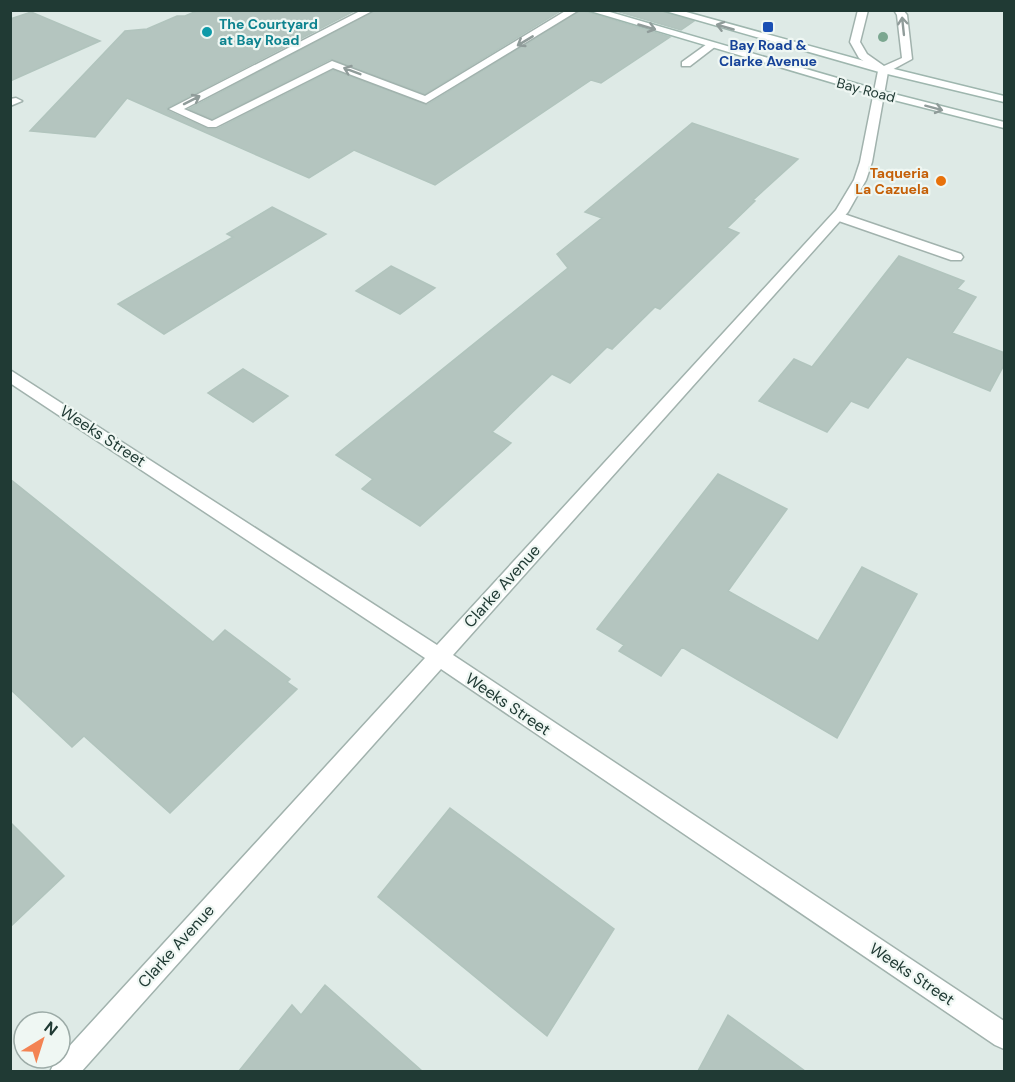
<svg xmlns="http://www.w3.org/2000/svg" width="1015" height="1082" viewBox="0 0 1015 1082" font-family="'DM Sans',sans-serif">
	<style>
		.building { fill: #b4c5bf; stroke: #b1c4bd; stroke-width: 1.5 }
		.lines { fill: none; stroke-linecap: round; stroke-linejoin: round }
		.lane-casing { stroke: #a1b2ad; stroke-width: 3 }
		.street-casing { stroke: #a1b2ad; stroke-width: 3 }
		.secondary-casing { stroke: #9eb6ae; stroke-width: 3 }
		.lane { fill: #fff; fill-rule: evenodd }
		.street { fill: #fff; fill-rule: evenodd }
		.secondary { fill: #fff; fill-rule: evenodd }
		.tree { fill: #7ba790 }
		.oneway { stroke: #909c9a }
		.transit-dot { fill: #1a4fb4; stroke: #eff7f3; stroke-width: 2 }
		.culture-dot { fill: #0f9aa8; stroke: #eff7f3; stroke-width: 2 }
		.food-dot { fill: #e8710a; stroke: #eff7f3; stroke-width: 2 }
		.labels { text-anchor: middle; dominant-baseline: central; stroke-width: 4.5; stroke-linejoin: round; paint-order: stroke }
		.far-culture-label { font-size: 14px; font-weight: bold; fill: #0d838f; stroke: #eff7f3; text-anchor: start }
		.far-transit-label { font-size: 14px; font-weight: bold; fill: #164399; stroke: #eff7f3 }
		.far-street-label { font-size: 14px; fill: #203a34; stroke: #eff7f3 }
		.far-food-label { font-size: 14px; font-weight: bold; fill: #c56008; stroke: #eff7f3; text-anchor: end }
		.street-label { font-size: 16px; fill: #203a34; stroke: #eff7f3 }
	</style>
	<rect width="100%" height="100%" fill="#deeae6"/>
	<path class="building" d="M 199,10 L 356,10 L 167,108 L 168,111 L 208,129 L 217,129 L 333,70 L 427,105 L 581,10 L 670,37 L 601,83 L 591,80 L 435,185 L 354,150 L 309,178 L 127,98 L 95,137 L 30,131 L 125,31 L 147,29 L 177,16 L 185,16 Z
		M 376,10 L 562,10 L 425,94 L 331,59 L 212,119 L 189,109 Z
		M 613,10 L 660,10 L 694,21 L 681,30 Z
		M 31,12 L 100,41 L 10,81 L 10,19 Z
		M 692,123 L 798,159 L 753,200 L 755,201 L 727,228 L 739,233 L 660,309 L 655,307 L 612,349 L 607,347 L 570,383 L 552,374 L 492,432 L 511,443 L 420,526 L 362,489 L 373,479 L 336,455 L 568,268 L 557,254 L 602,218 L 585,212 Z
		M 272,207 L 326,234 L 164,334 L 118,304 L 233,237 L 227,234 Z
		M 899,256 L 964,281 L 957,289 L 976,297 L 952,333 L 1005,353 L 1005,363 L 990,391 L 907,357 L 868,408 L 851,401 L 827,432 L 759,401 L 794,359 L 812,367 Z
		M 391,266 L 435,288 L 400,314 L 356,291 Z
		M 243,369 L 288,396 L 253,422 L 208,393 Z
		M 718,474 L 787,509 L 728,591 L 818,641 L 862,567 L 917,594 L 837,738 L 682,647 L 661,676 L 619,651 L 624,645 L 597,629 Z
		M 10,479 L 213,642 L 225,630 L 290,679 L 287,682 L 297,689 L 170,813 L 84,736 L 72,747 L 10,689 Z
		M 450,808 L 614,929 L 547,1036 L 378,897 Z
		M 10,822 L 64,876 L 10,927 Z
		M 325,985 L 422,1071 L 239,1071 L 292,1005 L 301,1015 Z
		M 728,1015 L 805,1071 L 698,1071 Z"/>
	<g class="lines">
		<defs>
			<path id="lane" d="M 362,10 L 374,10 L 184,109 L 212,121 L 332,61 L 425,96 L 567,10 L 579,10 L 426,103 L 333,68 L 216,127 L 208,127 L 169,109 Z
				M 707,44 L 716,46 L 690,66 L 682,66 L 682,62 Z
				M 838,212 L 961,254 L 963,257 L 961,260 L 951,260 L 833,219 L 832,216 Z"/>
			<path id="street" d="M 858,10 L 868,10 L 860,42 L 867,54 L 884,66 L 902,58 L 897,15 L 894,10 L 903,10 L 907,15 L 912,59 L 888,72 L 872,162 L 866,180 L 848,212 L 453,655 L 1004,1021 L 1004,1049 L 995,1045 L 441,669 L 81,1072 L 50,1072 L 54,1063 L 425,658 L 10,383 L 10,370 L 437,645 L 836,210 L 854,180 L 860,162 L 878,71 L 859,58 L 850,42 Z
				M 16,98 L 22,101 L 10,106 L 10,99 Z"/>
			<path id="secondary" d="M 587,10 L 603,10 L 882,91 L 1004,122 L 1004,128 L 874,95 Z
				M 662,10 L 679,10 L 886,67 L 1004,96 L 1004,102 L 879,72 Z"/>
		</defs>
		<use href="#lane" class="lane-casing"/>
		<use href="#street" class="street-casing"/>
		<use href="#secondary" class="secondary-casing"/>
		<use href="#lane" class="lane"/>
		<use href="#street" class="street"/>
		<use href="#secondary" class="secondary"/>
	</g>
	<circle class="tree" cx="883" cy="37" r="5"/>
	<defs><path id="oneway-shaft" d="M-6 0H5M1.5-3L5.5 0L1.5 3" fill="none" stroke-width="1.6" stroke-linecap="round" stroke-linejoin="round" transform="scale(1.5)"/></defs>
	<g class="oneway">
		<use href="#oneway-shaft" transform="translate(903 26) rotate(-96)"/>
		<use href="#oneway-shaft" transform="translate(647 27) rotate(16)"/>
		<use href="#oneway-shaft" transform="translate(725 27) rotate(-164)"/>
		<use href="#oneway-shaft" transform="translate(525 41) rotate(149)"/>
		<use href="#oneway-shaft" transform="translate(352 71) rotate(-159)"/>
		<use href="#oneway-shaft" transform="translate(192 100) rotate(-27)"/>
		<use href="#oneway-shaft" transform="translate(934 108) rotate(15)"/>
	</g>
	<rect class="transit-dot" x="762" y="21" width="12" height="12" rx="3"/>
	<circle class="culture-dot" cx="207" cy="32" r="6"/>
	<circle class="food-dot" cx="941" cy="181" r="6"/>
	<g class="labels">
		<g class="far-culture-label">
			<text x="219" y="24">The Courtyard<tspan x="219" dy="16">at Bay Road</tspan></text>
		</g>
		<g class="far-transit-label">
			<text x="768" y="45">Bay Road &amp;<tspan x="768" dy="16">Clarke Avenue</tspan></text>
		</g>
		<g class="far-street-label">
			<text transform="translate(866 90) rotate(15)">Bay Road</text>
		</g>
		<g class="far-food-label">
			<text x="929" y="173">Taqueria<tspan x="929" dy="16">La Cazuela</tspan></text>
		</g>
		<g class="street-label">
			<text transform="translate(103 436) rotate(33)">Weeks Street</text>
			<text transform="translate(502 586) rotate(-48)">Clarke Avenue</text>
			<text transform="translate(508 704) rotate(34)">Weeks Street</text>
			<text transform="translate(176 946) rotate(-48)">Clarke Avenue</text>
			<text transform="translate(912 974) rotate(34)">Weeks Street</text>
		</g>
	</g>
	<rect width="1015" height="1082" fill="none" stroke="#203a34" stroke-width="24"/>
	<g transform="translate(42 1040) rotate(38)"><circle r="28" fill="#eff7f3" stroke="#9caba7" stroke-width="1.5"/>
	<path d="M0-4.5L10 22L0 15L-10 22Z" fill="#f38353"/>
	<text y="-9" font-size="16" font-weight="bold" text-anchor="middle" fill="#203a34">N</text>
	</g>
</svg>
